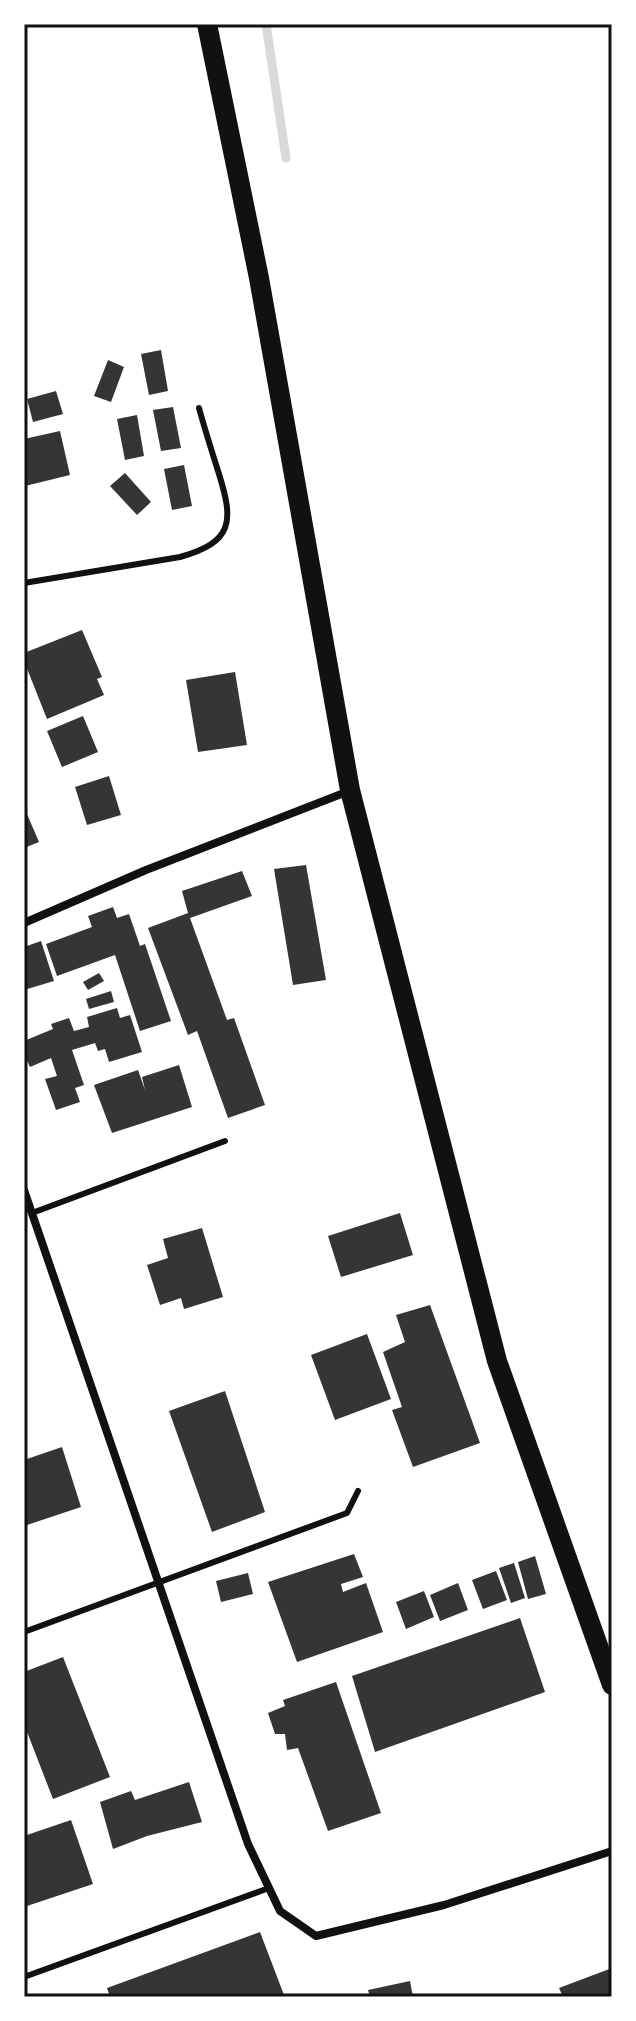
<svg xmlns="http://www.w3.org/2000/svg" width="636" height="2021" viewBox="0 0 636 2021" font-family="Manrope,sans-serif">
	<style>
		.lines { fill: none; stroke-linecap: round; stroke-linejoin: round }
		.stream { stroke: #d9d9d9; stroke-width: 9 }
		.building { fill: #353535 }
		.service { stroke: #111; stroke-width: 6 }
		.minor { stroke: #111; stroke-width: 8 }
		.primary { stroke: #111; stroke-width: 20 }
		.neatline { fill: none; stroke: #111; stroke-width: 3 }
	</style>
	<rect width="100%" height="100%" fill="#fff"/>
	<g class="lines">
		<path class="stream" d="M 266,24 L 286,158"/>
	</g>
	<path class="building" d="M 161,350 L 168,391 L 149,395 L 141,354 Z
		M 108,360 L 124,367 L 111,402 L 94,396 Z
		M 56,391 L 63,414 L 33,422 L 27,399 Z
		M 173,407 L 181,448 L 161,451 L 153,410 Z
		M 137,415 L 144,456 L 125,460 L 117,419 Z
		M 60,431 L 70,475 L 25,486 L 24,439 Z
		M 184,465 L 192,506 L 172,510 L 164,469 Z
		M 125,473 L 151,502 L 137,515 L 110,486 Z
		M 82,630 L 102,677 L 97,679 L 104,695 L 47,719 L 24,661 L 24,653 Z
		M 235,672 L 247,745 L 198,752 L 186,680 Z
		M 83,716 L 98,752 L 62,767 L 47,731 Z
		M 109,776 L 121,815 L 87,825 L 75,787 Z
		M 24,807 L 39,842 L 24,848 Z
		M 306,865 L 326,980 L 293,985 L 274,869 Z
		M 242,871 L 252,896 L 190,918 L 227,1020 L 234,1018 L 265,1105 L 228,1118 L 197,1031 L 188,1035 L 148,928 L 188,913 L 182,891 Z
		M 113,907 L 117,918 L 129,914 L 140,946 L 145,944 L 171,1021 L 140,1031 L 115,955 L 57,976 L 46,944 L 92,927 L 88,916 Z
		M 41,941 L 54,981 L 24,990 L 24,947 Z
		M 99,973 L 104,981 L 88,990 L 83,982 Z
		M 111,991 L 114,1002 L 89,1009 L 86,999 Z
		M 117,1008 L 120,1018 L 130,1015 L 142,1052 L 109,1062 L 105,1049 L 98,1051 L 95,1043 L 72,1050 L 84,1085 L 75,1088 L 80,1102 L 56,1110 L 45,1079 L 57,1076 L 51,1058 L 30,1067 L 24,1054 L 24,1041 L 53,1029 L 51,1024 L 69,1018 L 74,1031 L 89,1027 L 87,1017 Z
		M 179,1065 L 192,1107 L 112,1133 L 94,1085 L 138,1070 L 145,1090 L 142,1077 Z
		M 400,1213 L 413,1255 L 341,1277 L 328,1236 Z
		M 202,1228 L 223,1297 L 184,1309 L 181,1298 L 160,1305 L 147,1265 L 168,1258 L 163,1239 Z
		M 430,1305 L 480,1443 L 413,1467 L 392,1410 L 402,1407 L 383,1352 L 405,1342 L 396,1315 Z
		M 367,1334 L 391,1399 L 335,1420 L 311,1355 Z
		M 225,1391 L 265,1512 L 212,1532 L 169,1411 Z
		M 62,1447 L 81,1507 L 24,1526 L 24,1460 Z
		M 354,1554 L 363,1577 L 341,1584 L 343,1592 L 366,1583 L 383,1632 L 297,1662 L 268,1582 Z
		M 535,1556 L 546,1594 L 528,1599 L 518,1562 Z
		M 514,1563 L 525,1598 L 511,1603 L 499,1568 Z
		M 496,1571 L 507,1600 L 483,1609 L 472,1580 Z
		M 248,1573 L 253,1594 L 221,1602 L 216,1581 Z
		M 458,1583 L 468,1610 L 440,1621 L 430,1595 Z
		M 424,1591 L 434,1617 L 406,1629 L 396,1602 Z
		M 520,1618 L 545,1692 L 375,1752 L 352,1676 Z
		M 63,1657 L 110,1777 L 53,1799 L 24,1724 L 24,1672 Z
		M 336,1682 L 381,1813 L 328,1831 L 298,1748 L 287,1750 L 285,1734 L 275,1734 L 268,1713 L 285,1706 L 283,1700 Z
		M 189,1782 L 202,1822 L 147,1836 L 113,1849 L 100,1802 L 131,1791 L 135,1800 Z
		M 71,1820 L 93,1884 L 24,1907 L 24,1836 Z
		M 260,1932 L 284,1995 L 277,1997 L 110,1997 L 107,1988 Z
		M 612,1968 L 612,1997 L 563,1997 L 559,1988 Z
		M 410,1981 L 413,1997 L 370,1997 L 368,1990 Z"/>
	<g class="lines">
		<path class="service" d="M 24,583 L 180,557 C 233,542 234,522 219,474 C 212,452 205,430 199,408
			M 32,1213 L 225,1141
			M 24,1632 L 347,1513 L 358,1491
			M 24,1977 L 269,1888"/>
		<path class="minor" d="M 24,923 L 146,870 L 349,791
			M 24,1190 L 248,1844 L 280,1911 L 316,1936 L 444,1905 L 612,1851"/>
		<path class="primary" d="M 207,24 L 259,278 L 350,790 L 497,1361 L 612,1685"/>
	</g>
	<rect width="636" height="2021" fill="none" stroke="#ffffff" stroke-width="52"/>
	<rect x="26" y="26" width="584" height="1969" class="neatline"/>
</svg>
